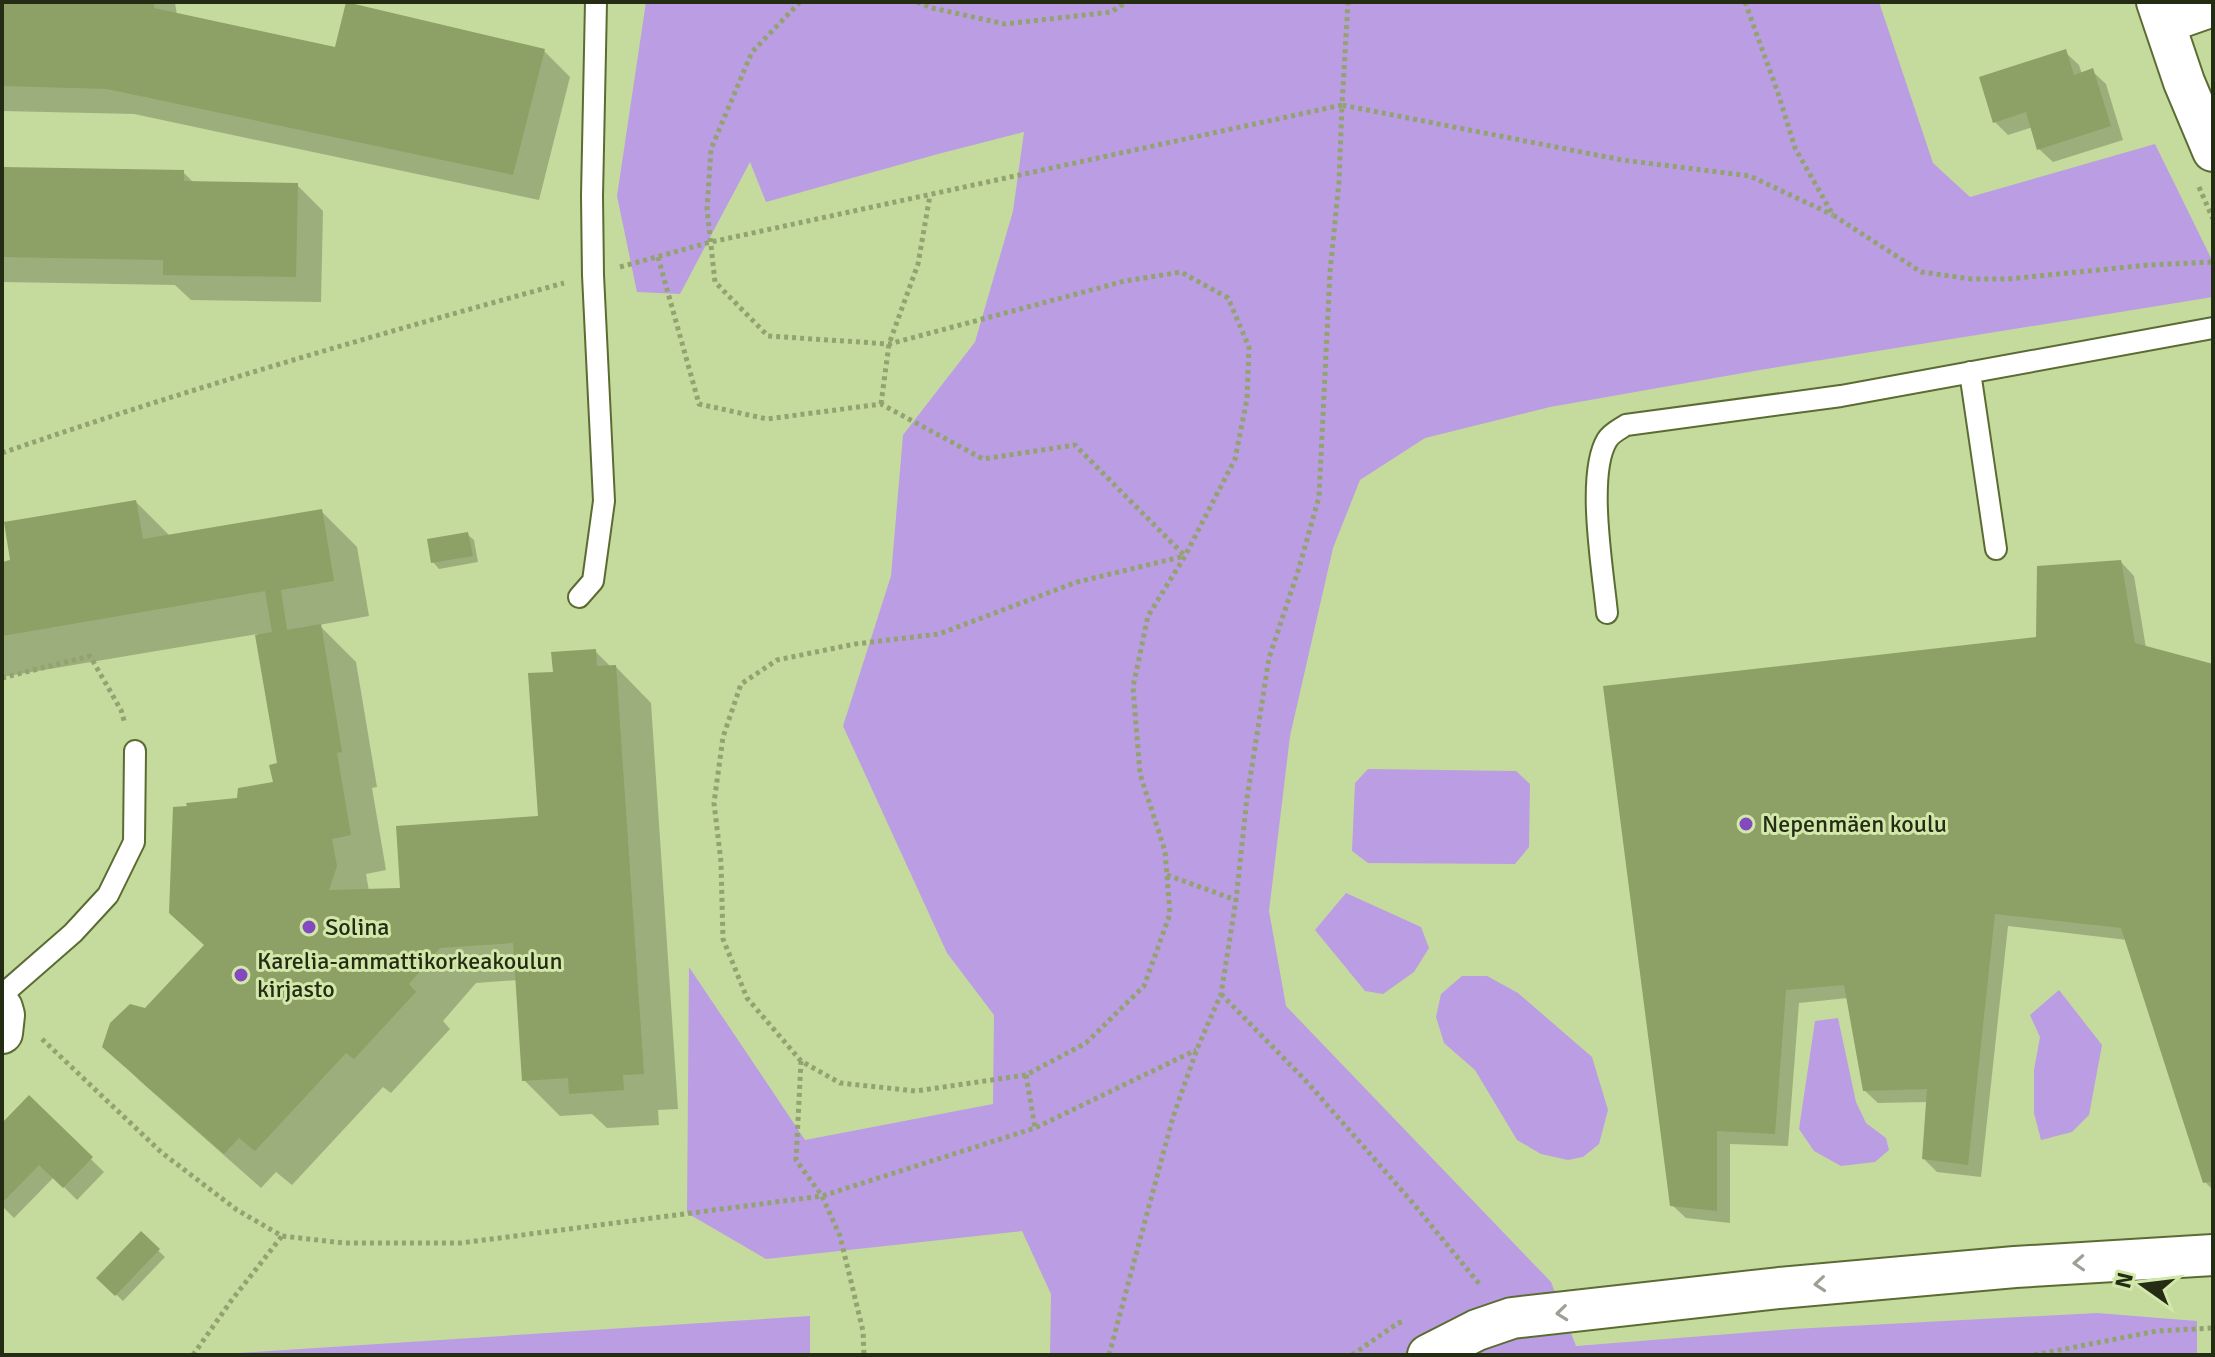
<svg xmlns="http://www.w3.org/2000/svg" width="2215" height="1357" viewBox="0 0 2215 1357" font-family="Signika,sans-serif">
	<style>
		.green { fill: #bb9de4 }
		.shadow { fill: #0003 }
		.building { fill: #8da065 }
		.lines { fill: none; stroke-linecap: round; stroke-linejoin: round }
		.service-casing { stroke: #5b6c33; stroke-width: 24 }
		.minor-casing { stroke: #5b6c33; stroke-width: 44 }
		.path { stroke: #92a371; stroke-width: 5; stroke-dasharray: 4 4; stroke-linecap: butt }
		.service { stroke: #fff; stroke-width: 20 }
		.minor { stroke: #fff; stroke-width: 40 }
		.oneway { stroke: #9da095 }
		.poi-dot { fill: #834ac0; stroke: #d2e7aa; stroke-width: 3 }
		.labels { text-anchor: middle; dominant-baseline: central; stroke-width: 6; stroke-linejoin: round; paint-order: stroke }
		.poi-label { font-size: 24px; fill: #252c14; stroke: #d2e7aa; text-anchor: start }
	</style>
	<rect width="100%" height="100%" fill="#c5da9d"/>
	<path class="green" d="M 646,2 L 1879,2 L 1933,163 L 1970,197 L 2155,144 L 2213,262 L 2213,297 L 1760,370 L 1550,407 L 1425,438 L 1360,480 L 1333,548 L 1290,736 L 1269,911 L 1286,1006 L 1551,1282 L 1576,1346 L 1793,1329 L 2097,1313 L 2197,1321 L 2197,1355 L 1050,1355 L 1051,1294 L 1022,1231 L 766,1259 L 687,1213 L 689,967 L 805,1140 L 993,1104 L 994,1015 L 947,953 L 843,726 L 891,576 L 903,435 L 975,342 L 1013,211 L 1024,132 L 938,154 L 766,202 L 750,162 L 680,294 L 637,292 L 617,196 Z
		M 1368,769 L 1516,771 L 1530,784 L 1529,847 L 1515,864 L 1368,863 L 1352,851 L 1355,783 Z
		M 1346,893 L 1421,927 L 1429,948 L 1414,972 L 1383,994 L 1365,991 L 1315,930 Z
		M 1462,976 L 1487,976 L 1518,993 L 1592,1057 L 1608,1110 L 1599,1144 L 1583,1157 L 1568,1160 L 1541,1154 L 1517,1140 L 1475,1070 L 1444,1043 L 1436,1017 L 1441,994 Z
		M 2059,990 L 2102,1045 L 2089,1115 L 2072,1132 L 2041,1140 L 2034,1113 L 2034,1070 L 2040,1037 L 2030,1015 Z
		M 1838,1018 L 1856,1102 L 1866,1123 L 1886,1138 L 1889,1150 L 1875,1162 L 1841,1166 L 1814,1151 L 1799,1129 L 1815,1021 Z
		M 810,1316 L 810,1355 L 238,1355 L 238,1353 Z"/>
	<path class="shadow" d="M 2,2 L 183,2 L 175,3 L 177,15 L 336,50 L 544,51 L 570,77 L 539,200 L 134,114 L 2,111 Z
		M 2065,52 L 2079,65 L 2082,74 L 2092,71 L 2106,84 L 2123,140 L 2053,162 L 2039,149 L 2033,127 L 2008,135 L 1995,122 Z
		M 2,169 L 183,172 L 194,183 L 297,185 L 323,211 L 321,302 L 191,300 L 175,285 L 2,282 Z
		M 136,502 L 171,537 L 321,511 L 357,547 L 369,616 L 319,625 L 356,662 L 377,787 L 372,788 L 386,870 L 366,874 L 369,891 L 402,890 L 540,818 L 555,674 L 595,651 L 611,667 L 616,667 L 651,703 L 678,1109 L 658,1110 L 659,1125 L 607,1128 L 592,1114 L 560,1116 L 524,1080 L 518,980 L 476,983 L 443,1021 L 450,1029 L 391,1093 L 383,1087 L 292,1185 L 276,1172 L 261,1188 L 141,1082 L 105,1046 L 145,1010 L 206,947 L 238,800 L 276,784 L 279,765 L 257,634 L 2,677 L 2,564 Z
		M 467,534 L 474,540 L 478,562 L 439,569 L 433,562 Z
		M 2121,562 L 2134,576 L 2146,648 L 2213,666 L 2213,1190 L 2205,1182 L 2127,940 L 2008,926 L 1981,1177 L 1937,1172 L 1924,1159 L 1928,1102 L 1878,1103 L 1864,1090 L 1848,998 L 1799,1003 L 1788,1146 L 1730,1144 L 1730,1223 L 1686,1218 L 1672,1205 L 1606,688 L 2038,638 Z
		M 29,1098 L 104,1172 L 77,1200 L 54,1177 L 14,1218 L 2,1206 L 2,1126 Z
		M 141,1234 L 165,1257 L 123,1301 L 99,1278 Z"/>
	<path class="building" d="M 2,2 L 154,2 L 154,8 L 335,47 L 346,2 L 545,49 L 513,175 L 107,89 L 2,86 Z
		M 2066,49 L 2074,75 L 2093,68 L 2111,126 L 2037,150 L 2026,112 L 1993,123 L 1979,77 Z
		M 2,167 L 184,170 L 184,181 L 298,183 L 296,277 L 163,275 L 163,260 L 2,257 Z
		M 136,500 L 143,539 L 322,509 L 334,581 L 281,590 L 287,630 L 321,624 L 342,752 L 337,753 L 351,835 L 332,839 L 337,866 L 329,890 L 400,888 L 396,826 L 538,816 L 528,673 L 553,672 L 551,652 L 596,649 L 597,666 L 616,665 L 644,1074 L 623,1075 L 624,1090 L 569,1094 L 568,1078 L 522,1081 L 513,943 L 440,948 L 409,984 L 416,992 L 354,1059 L 346,1053 L 255,1151 L 239,1138 L 224,1154 L 102,1047 L 110,1023 L 130,1004 L 145,1008 L 204,945 L 169,913 L 173,807 L 187,806 L 186,803 L 237,798 L 238,788 L 273,782 L 269,765 L 277,763 L 255,635 L 272,632 L 265,591 L 2,636 L 2,562 L 10,560 L 4,522 Z
		M 468,532 L 473,556 L 431,563 L 427,539 Z
		M 2121,560 L 2135,643 L 2213,664 L 2213,1181 L 2203,1183 L 2121,928 L 1995,914 L 1968,1165 L 1922,1159 L 1927,1089 L 1863,1091 L 1844,985 L 1786,990 L 1775,1134 L 1717,1131 L 1717,1211 L 1670,1206 L 1603,686 L 2036,637 L 2037,566 Z
		M 29,1095 L 93,1157 L 63,1188 L 39,1165 L 2,1203 L 2,1123 Z
		M 141,1231 L 160,1249 L 115,1296 L 96,1278 Z"/>
	<g class="lines">
		<defs>
			<path id="service" d="M 1970,372 L 1996,549
				M 579,597 L 593,581 L 604,501 L 593,275 L 592,196 L 596,2
				M 1607,613 C 1603,571 1586,475 1607,440 C 1611,433 1620,429 1626,425 L 1841,396 L 2213,328
				M 2,995 L 73,933 L 108,895 L 134,842 L 135,751"/>
			<path id="minor" d="M 2157,2 L 2184,82 L 2213,151
				M 2164,23 L 2213,6
				M 2,1008 L 4,1015 L 2,1033
				M 1428,1355 L 1477,1330 L 1512,1318 L 1779,1288 L 2015,1267 L 2213,1255"/>
		</defs>
		<use href="#service" class="service-casing"/>
		<use href="#minor" class="minor-casing"/>
		<path class="path" d="M 800,2 L 752,52 L 711,149 L 707,209 L 715,282 L 768,336 L 889,344 L 1125,281 L 1181,272 L 1228,298 L 1249,347 L 1247,399 L 1235,459 L 1185,556 L 1148,616 L 1133,687 L 1140,774 L 1165,851 L 1170,914 L 1144,986 L 1086,1043 L 1026,1075 L 916,1091 L 840,1083 L 801,1061 L 747,998 L 723,939 L 721,862 L 714,803 L 723,737 L 741,684 L 777,660 L 855,644 L 939,634 L 1077,582 L 1185,556
			M 917,2 L 932,8 L 1005,24 L 1111,12 L 1127,2
			M 1745,2 L 1778,93 L 1795,148 L 1833,215 L 1921,272 L 1972,279 L 2008,279 L 2148,265 L 2213,262
			M 2199,187 L 2213,219
			M 658,257 L 699,404 L 767,419 L 881,404 L 983,459 L 1075,445 L 1184,555
			M 620,267 L 711,242 L 1342,105 L 1348,2
			M 881,404 L 889,344 L 918,264 L 930,195
			M 2,453 C 187,389 375,335 564,283
			M 2,678 L 90,656 L 121,710 L 125,724
			M 1167,875 L 1236,900
			M 1221,994 L 1307,1082 L 1412,1202 L 1481,1286
			M 42,1039 L 161,1152 L 237,1210 L 282,1236 L 344,1243 L 461,1243 L 822,1196 L 1035,1128 L 1196,1050
			M 801,1061 L 796,1160 L 822,1196 L 840,1236 L 863,1331 L 864,1355
			M 1026,1075 L 1035,1128
			M 193,1355 L 231,1301 L 282,1236
			M 1109,1355 L 1173,1117 L 1197,1049 L 1221,994 L 1236,900 L 1247,798 L 1269,658 L 1299,568 L 1319,497 L 1330,272 L 1339,182 L 1342,105 L 1622,160 L 1750,176 L 1833,215
			M 1352,1355 L 1398,1323 L 1405,1321
			M 2034,1355 L 2157,1331 L 2213,1328"/>
		<use href="#service" class="service"/>
		<use href="#minor" class="minor"/>
	</g>
	<defs><path id="oneway-chevron" d="M-2-3.5L2.5 0L-2 3.5" fill="none" stroke-width="1.6" stroke-linecap="round" stroke-linejoin="round" transform="scale(2)"/></defs>
	<g class="oneway">
		<use href="#oneway-chevron" transform="translate(2079 1263) rotate(177)"/>
		<use href="#oneway-chevron" transform="translate(1820 1284) rotate(175)"/>
		<use href="#oneway-chevron" transform="translate(1562 1313) rotate(174)"/>
	</g>
	<g class="poi-dot">
		<circle cx="1746" cy="824" r="8"/>
		<circle cx="309" cy="927" r="8"/>
		<circle cx="241" cy="975" r="8"/>
	</g>
	<g class="labels">
		<g class="poi-label">
			<text x="1762" y="824">Nepenmäen koulu</text>
			<text x="325" y="927">Solina</text>
			<text x="257" y="961">Karelia-ammattikorkeakoulun<tspan x="257" dy="28">kirjasto</tspan></text>
		</g>
	</g>
	<rect width="2215" height="1357" fill="none" stroke="#252c14" stroke-width="8"/>
	<g transform="translate(2143 1285) rotate(284)" stroke="#d2e7aa" stroke-width="6" paint-order="stroke">
	<path d="M0-6L14 30L0 20L-14 30Z" fill="#252c14"/>
	<text y="-12" font-size="22" font-weight="bold" text-anchor="middle" fill="#252c14">N</text>
	</g>
</svg>
